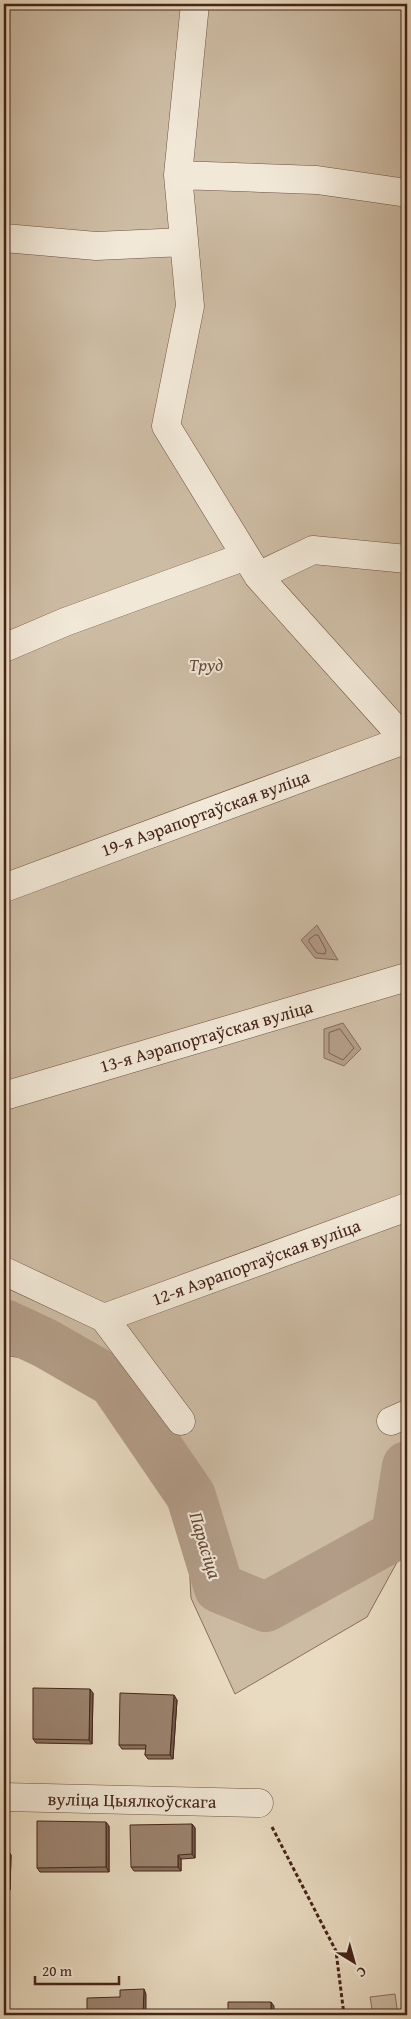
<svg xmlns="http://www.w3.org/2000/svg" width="411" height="2019" viewBox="0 0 411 2019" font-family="'Gentium Book Plus',serif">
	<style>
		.green { fill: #cdbca4; stroke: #8a705e }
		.water { fill: #b29c87; stroke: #876c5a }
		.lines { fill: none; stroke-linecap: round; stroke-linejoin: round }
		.shore { stroke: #7c604f; stroke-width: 1 }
		.river { stroke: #b29c87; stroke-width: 50 }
		.minor-casing { stroke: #6f5142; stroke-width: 29 }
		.path { stroke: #462317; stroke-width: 3; stroke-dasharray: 4 2.5; stroke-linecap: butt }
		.minor { stroke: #f1e8d7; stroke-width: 28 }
		.wall { fill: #85715f; stroke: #462317 }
		.shaded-wall { fill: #6c5c4e; stroke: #462317 }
		.building { fill: #9b836f; stroke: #462317 }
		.labels { text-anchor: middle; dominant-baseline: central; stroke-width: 4; stroke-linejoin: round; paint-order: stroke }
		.park-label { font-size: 18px; font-style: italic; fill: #68493a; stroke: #f1e8d7 }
		.street-label { font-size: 18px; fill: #462317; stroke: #f1e8d7 }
		.water-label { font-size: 19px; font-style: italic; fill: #664739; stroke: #f1e8d7 }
	</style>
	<rect width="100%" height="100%" fill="#e9dbc1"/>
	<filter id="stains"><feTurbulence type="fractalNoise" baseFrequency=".004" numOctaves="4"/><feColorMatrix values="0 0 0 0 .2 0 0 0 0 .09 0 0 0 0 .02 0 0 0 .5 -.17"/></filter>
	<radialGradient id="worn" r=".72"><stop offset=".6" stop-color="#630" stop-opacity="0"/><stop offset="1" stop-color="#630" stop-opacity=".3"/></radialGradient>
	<path class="green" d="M 4,4 L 407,4 L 407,1544 L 367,1617 L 235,1694 L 191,1598 L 187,1526 L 177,1475 L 113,1382 L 92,1370 L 4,1355 Z
		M 395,1994 L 398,2015 L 373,2015 L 370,1997 Z"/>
	<path class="water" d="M 317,925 L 338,960 L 315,958 L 301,940 Z
		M 343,1023 L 361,1049 L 344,1066 L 324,1058 L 324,1029 Z"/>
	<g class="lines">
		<path class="shore" d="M 315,935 L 318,935 L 326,950 L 325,954 L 317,953 L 309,942 L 309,940 Z
			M 340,1029 L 354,1048 L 343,1060 L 329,1053 L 329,1033 Z"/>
		<path class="river" d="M 4,1324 L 45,1343 L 113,1382 L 191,1496 L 219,1588 L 266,1607 L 396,1535 L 407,1466"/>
		<defs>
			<path id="minor" d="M 195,4 L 178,175 L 190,306 L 166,426 L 258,576 L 407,742
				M 178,175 L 317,180 L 407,193
				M 4,238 L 96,246 L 184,242
				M 258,576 L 313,550 L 407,559
				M 4,648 L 65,622 L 246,556
				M 4,888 L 407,739
				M 4,1096 L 407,977
				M 4,1271 L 104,1318 L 181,1421
				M 104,1318 L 407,1207
				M 391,1421 L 407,1414
				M 4,1797 L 259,1803"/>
		</defs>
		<use href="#minor" class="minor-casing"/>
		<path class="path" d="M 272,1827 L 336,1951 L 344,2015"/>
		<use href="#minor" class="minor"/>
	</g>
	<path class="wall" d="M 93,1693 L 92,1744 L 36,1743 L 33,1739 Z
		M 177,1700 L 173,1759 L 148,1759 L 145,1755 L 146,1749 L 122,1749 L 119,1745 Z
		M 192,1824 L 195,1828 L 195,1858 L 181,1859 L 181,1871 L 134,1871 L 131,1867 Z
		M 109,1826 L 109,1872 L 40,1872 L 37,1868 Z
		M 4,1851 L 8,1851 L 11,1855 L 10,1890 L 4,1890 Z"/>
	<path class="shaded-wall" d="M 90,1689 L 93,1693 L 92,1744 L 89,1740 Z
		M 174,1695 L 177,1700 L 173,1759 L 170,1755 Z
		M 106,1822 L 109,1826 L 109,1872 L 106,1867 Z
		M 192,1824 L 195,1828 L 195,1858 L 192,1854 Z
		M 8,1851 L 11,1855 L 10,1890 L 7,1886 Z
		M 178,1855 L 181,1859 L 181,1871 L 178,1867 Z
		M 144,1989 L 146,1994 L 146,2015 L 143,2015 Z
		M 271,2002 L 274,2006 L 274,2015 L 271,2015 Z"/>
	<path class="building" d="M 33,1688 L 90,1689 L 89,1740 L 33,1739 Z
		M 120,1693 L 174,1695 L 170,1755 L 145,1755 L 146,1745 L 119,1745 Z
		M 37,1821 L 106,1822 L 106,1867 L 37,1868 Z
		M 192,1824 L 192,1854 L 178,1855 L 178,1867 L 131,1867 L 130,1825 Z
		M 4,1851 L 8,1851 L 7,1886 L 4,1886 Z
		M 144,1989 L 143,2015 L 87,2015 L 87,1998 L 120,1997 L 120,1990 Z
		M 228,2002 L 271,2002 L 271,2015 L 228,2015 Z"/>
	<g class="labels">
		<g class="park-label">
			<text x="206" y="664">Труд</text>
		</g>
		<g class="street-label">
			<text transform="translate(205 813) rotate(-20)">19-я Аэрапортаўская вуліца</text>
			<text transform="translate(206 1036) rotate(-16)">13-я Аэрапортаўская вуліца</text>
			<text transform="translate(256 1262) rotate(-20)">12-я Аэрапортаўская вуліца</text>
			<text transform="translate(132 1800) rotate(1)">вуліца Цыялкоўскага</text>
		</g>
		<g class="water-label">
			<text transform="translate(206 1545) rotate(73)">Парасіца</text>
		</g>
	</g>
	<rect width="411" height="2019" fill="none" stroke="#e9dbc1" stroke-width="20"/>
	<rect x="5" y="5" width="401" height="2009" fill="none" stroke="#462317" stroke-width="2.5"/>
	<rect x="10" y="10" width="391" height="1999" fill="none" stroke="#462317"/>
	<g transform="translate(354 1962) rotate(143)" stroke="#f1e8d7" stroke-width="4" paint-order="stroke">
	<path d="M0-4L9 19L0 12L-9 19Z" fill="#462317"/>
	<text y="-8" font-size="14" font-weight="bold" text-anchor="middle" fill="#462317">С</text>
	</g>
	<path d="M35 1976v8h84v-8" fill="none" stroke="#462317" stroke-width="2.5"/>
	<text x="42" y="1976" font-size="15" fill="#462317" stroke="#f1e8d7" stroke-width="4" paint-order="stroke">20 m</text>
	<rect width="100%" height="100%" filter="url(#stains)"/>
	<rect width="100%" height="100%" fill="url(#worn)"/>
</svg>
